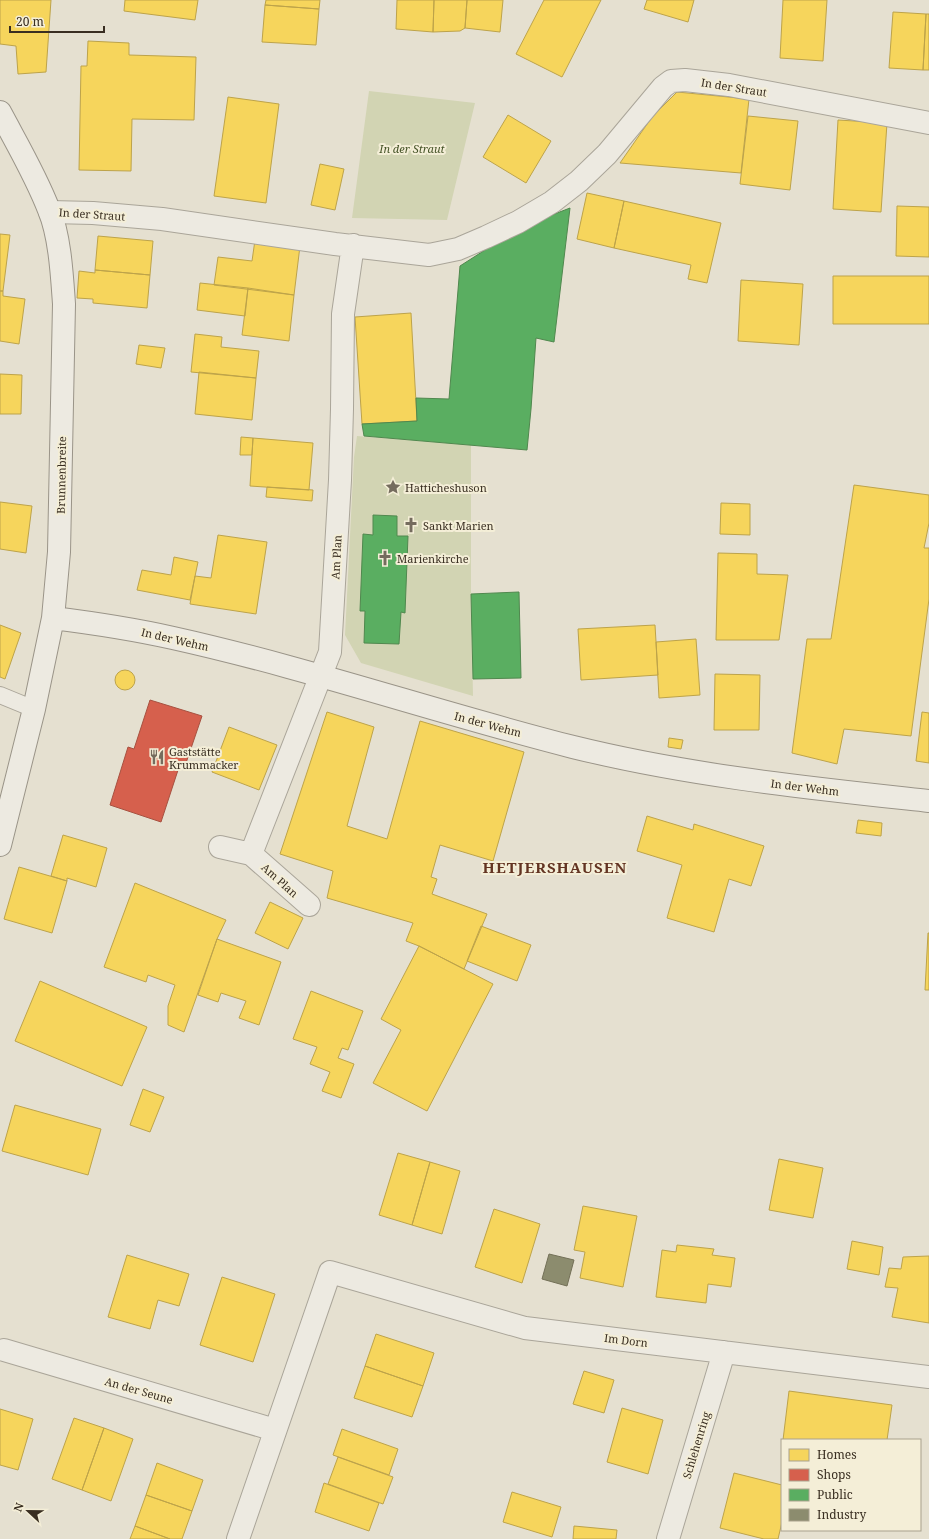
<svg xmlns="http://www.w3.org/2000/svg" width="929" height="1539" viewBox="0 0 929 1539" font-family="'Noto Serif',serif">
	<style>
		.green { fill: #d2d4b3 }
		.homes { fill: #f6d55c; stroke: #bda34a }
		.shops { fill: #d6604d; stroke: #a75140 }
		.public { fill: #5aae61; stroke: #50884e }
		.industry { fill: #8c8c6e; stroke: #737057 }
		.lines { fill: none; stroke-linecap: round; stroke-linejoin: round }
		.lane-casing { stroke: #aaa599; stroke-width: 18 }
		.street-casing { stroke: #aaa599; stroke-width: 24 }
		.secondary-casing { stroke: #9a9488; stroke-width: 24 }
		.lane { stroke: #edeae1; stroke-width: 16 }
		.street { stroke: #edeae1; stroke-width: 22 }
		.secondary { stroke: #edeae1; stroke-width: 22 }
		.labels { text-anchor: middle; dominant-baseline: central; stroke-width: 4; stroke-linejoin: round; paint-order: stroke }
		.street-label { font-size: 11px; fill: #392e21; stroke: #f4eed7 }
		.park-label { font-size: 11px; font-style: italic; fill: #465428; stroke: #f4eed7 }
		.poi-label { font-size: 11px; fill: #392e21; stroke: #f4eed7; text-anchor: start }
		.district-label { font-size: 15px; font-weight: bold; letter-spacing: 1px; fill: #633422; stroke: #f4eed7 }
	</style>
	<rect width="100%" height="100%" fill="#e5e0d0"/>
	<path class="green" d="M 369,91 L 475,103 L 447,220 L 352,218 Z
		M 357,436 L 471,445 L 471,594 L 473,696 L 361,663 L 345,635 L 354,457 Z"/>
	<path class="homes" d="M 0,0 L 51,0 L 46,72 L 18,74 L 16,46 L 0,44 Z
		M 125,0 L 198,0 L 195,20 L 124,11 Z
		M 266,0 L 320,0 L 319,9 L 265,5 Z
		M 397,0 L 434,0 L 433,32 L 396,29 Z
		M 434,0 L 467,0 L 465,28 L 460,31 L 433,32 Z
		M 467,0 L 503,0 L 500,32 L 465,28 Z
		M 544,0 L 601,0 L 562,77 L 516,54 Z
		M 647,0 L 694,0 L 688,22 L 644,9 Z
		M 783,0 L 827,0 L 823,61 L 780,58 Z
		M 265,5 L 319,9 L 316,45 L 262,42 Z
		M 893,12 L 926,14 L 923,70 L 889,68 Z
		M 926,14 L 929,14 L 929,70 L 923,70 Z
		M 88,41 L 129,43 L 129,55 L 196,57 L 194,120 L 132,119 L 131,171 L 79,170 L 81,66 L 87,66 Z
		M 677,92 L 749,99 L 741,173 L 620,163 L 652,117 Z
		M 228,97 L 279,104 L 266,203 L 214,196 Z
		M 508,115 L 551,141 L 526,183 L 483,157 Z
		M 748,116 L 798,121 L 790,190 L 740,184 Z
		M 838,120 L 887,123 L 881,212 L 833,209 Z
		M 320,164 L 344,169 L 335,210 L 311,205 Z
		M 587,193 L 624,201 L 614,248 L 577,239 Z
		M 624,201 L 721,223 L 707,283 L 688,279 L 691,265 L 614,248 Z
		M 897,206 L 929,207 L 929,257 L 896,256 Z
		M 0,234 L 10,235 L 3,291 L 0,291 Z
		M 98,236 L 153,241 L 150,275 L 95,270 Z
		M 255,240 L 300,246 L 294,295 L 214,285 L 218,257 L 252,261 Z
		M 95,270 L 150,275 L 147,308 L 93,303 L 93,299 L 77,298 L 79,271 L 95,273 Z
		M 833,276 L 929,276 L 929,324 L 833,324 Z
		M 741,280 L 803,284 L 799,345 L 738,341 Z
		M 200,283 L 248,288 L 245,316 L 197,310 Z
		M 248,288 L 294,295 L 289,341 L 242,335 Z
		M 0,291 L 3,291 L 3,296 L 25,299 L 19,344 L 0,341 Z
		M 411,313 L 417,421 L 362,424 L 355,317 Z
		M 195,334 L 222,337 L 221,347 L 259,351 L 256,378 L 191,372 Z
		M 139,345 L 165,348 L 161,368 L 136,364 Z
		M 199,372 L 256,378 L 252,420 L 195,414 Z
		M 0,374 L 22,375 L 21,414 L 0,414 Z
		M 241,437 L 253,438 L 252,455 L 240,455 Z
		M 253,438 L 313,443 L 309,490 L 250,486 Z
		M 854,485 L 929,495 L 929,523 L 924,548 L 929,548 L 929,599 L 911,736 L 844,729 L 837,764 L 792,753 L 807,639 L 831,639 Z
		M 267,487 L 313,490 L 312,501 L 266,497 Z
		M 0,502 L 32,506 L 26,553 L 0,549 Z
		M 721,503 L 750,504 L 750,535 L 720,534 Z
		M 218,535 L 267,542 L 256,614 L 190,604 L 195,576 L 211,578 Z
		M 718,553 L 757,554 L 757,574 L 788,575 L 779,640 L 716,640 Z
		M 174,557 L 198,562 L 190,600 L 137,590 L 142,570 L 171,575 Z
		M 0,625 L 21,633 L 5,679 L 0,677 Z
		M 655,625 L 658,675 L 581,680 L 578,629 Z
		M 696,639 L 700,695 L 659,698 L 656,642 Z
		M115 680a10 10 0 1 1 20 0a10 10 0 1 1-20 0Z
		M 715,674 L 760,675 L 759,730 L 714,730 Z
		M 327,712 L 374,727 L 347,826 L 387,839 L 420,721 L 524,752 L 493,861 L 440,845 L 431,877 L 437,879 L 432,894 L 487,914 L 464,969 L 419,946 L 406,941 L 413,923 L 327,898 L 333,871 L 280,854 Z
		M 922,712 L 929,713 L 929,763 L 916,761 Z
		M 229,727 L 277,745 L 259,790 L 212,772 Z
		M 669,738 L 683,740 L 681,749 L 668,747 Z
		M 647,816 L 693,830 L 694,824 L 764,846 L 751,886 L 729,879 L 714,932 L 667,918 L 682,865 L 637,851 Z
		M 858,820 L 882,823 L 881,836 L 856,833 Z
		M 63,835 L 107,848 L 96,887 L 67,878 L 67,881 L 51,876 Z
		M 19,867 L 67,881 L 52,933 L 4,919 Z
		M 135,883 L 226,920 L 217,939 L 184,1032 L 168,1025 L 168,1006 L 175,985 L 148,975 L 146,982 L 104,967 Z
		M 270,902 L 303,918 L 288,949 L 255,933 Z
		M 481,926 L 531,945 L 517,981 L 467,961 Z
		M 928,933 L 929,933 L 929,990 L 925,990 Z
		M 217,939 L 281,962 L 259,1025 L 239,1018 L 246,1001 L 221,993 L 218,1002 L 198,995 Z
		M 419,946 L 493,984 L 427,1111 L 373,1083 L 401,1030 L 381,1019 Z
		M 40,981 L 147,1027 L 122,1086 L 15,1041 Z
		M 311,991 L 363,1011 L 348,1050 L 342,1048 L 338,1058 L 354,1064 L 341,1098 L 322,1091 L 330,1072 L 310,1064 L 317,1047 L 293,1039 Z
		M 143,1089 L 164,1097 L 150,1132 L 130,1125 Z
		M 15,1105 L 101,1129 L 88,1175 L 2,1151 Z
		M 398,1153 L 430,1162 L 412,1225 L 379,1215 Z
		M 779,1159 L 823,1168 L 813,1218 L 769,1210 Z
		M 430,1162 L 460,1171 L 442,1234 L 412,1225 Z
		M 583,1206 L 637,1216 L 623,1287 L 580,1278 L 585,1252 L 574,1250 Z
		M 494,1209 L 540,1224 L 522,1283 L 475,1267 Z
		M 852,1241 L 883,1247 L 879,1275 L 847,1269 Z
		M 677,1245 L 714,1249 L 712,1255 L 735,1258 L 731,1287 L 708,1284 L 706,1303 L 656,1297 L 662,1250 L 676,1252 Z
		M 127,1255 L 189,1274 L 179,1306 L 158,1300 L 150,1329 L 108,1317 Z
		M 929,1256 L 929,1323 L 892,1317 L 898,1288 L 885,1287 L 889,1268 L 901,1269 L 903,1257 Z
		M 222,1277 L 275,1294 L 253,1362 L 200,1345 Z
		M 376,1334 L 434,1353 L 423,1386 L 365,1366 Z
		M 365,1366 L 423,1386 L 412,1417 L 354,1398 Z
		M 584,1371 L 614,1380 L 604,1413 L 573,1404 Z
		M 789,1391 L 892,1405 L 887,1440 L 783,1440 Z
		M 622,1408 L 663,1420 L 648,1474 L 607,1462 Z
		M 0,1409 L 33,1419 L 18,1470 L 0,1465 Z
		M 74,1418 L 104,1428 L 82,1490 L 52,1479 Z
		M 104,1428 L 133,1439 L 111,1501 L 82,1490 Z
		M 342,1429 L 398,1449 L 389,1475 L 333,1455 Z
		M 338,1457 L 393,1477 L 383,1504 L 328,1484 Z
		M 157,1463 L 203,1480 L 192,1511 L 146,1495 Z
		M 734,1473 L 782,1485 L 782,1522 L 778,1539 L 764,1539 L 720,1528 Z
		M 324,1483 L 379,1503 L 369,1531 L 315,1512 Z
		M 512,1492 L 561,1507 L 552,1537 L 503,1522 Z
		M 146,1495 L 192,1511 L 182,1539 L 170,1539 L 135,1526 Z
		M 135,1526 L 170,1539 L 130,1539 Z
		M 574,1526 L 617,1530 L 616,1539 L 573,1539 Z"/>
	<path class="shops" d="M 150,700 L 202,716 L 185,766 L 180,764 L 161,822 L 110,805 L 128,747 L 134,749 Z"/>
	<path class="public" d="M 570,208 L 554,342 L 536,338 L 531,409 L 527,450 L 364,436 L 362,424 L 417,421 L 416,398 L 449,399 L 460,266 L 521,227 Z
		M 373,515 L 397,516 L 397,536 L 408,536 L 405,613 L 401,612 L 399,644 L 364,643 L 365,611 L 360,611 L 363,534 L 373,535 Z
		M 519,592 L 521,678 L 473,679 L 471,594 Z"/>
	<path class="industry" d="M 549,1254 L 574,1260 L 567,1286 L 542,1279 Z"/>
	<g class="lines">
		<defs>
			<path id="lane" d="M 0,695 L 34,709"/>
			<path id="street" d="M 50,212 L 93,213 L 162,219 L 335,244 L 429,255 L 458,249 L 486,237 L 518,222 L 552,202 L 579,181 L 607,154 L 663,87 L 671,81 L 685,80 L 729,85 L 929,123
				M 220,847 L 251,854 L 330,652 L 340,480 L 342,409 L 343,314 L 353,245
				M 251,854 L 309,905
				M 4,1350 L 275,1430
				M 238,1539 L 330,1272 L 525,1328 L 929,1377
				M 668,1539 L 724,1352"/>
			<path id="secondary" d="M 0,112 C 17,144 36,176 49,210 C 60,236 62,276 64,304 L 59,552 L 53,618 L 34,709 L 0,845
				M 53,618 C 93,623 133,629 173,638 C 308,668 439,713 573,747 C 690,776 810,788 929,801"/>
		</defs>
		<use href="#lane" class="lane-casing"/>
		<use href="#street" class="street-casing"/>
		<use href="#secondary" class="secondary-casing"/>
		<use href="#lane" class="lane"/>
		<use href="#street" class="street"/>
		<use href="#secondary" class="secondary"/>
	</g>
	<defs>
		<symbol id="sight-bare" viewBox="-9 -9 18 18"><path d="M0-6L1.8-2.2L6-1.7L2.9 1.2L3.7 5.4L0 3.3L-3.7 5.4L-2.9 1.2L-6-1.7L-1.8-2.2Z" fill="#756c5e" stroke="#f4eed7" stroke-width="2.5" paint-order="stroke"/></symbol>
		<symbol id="church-bare" viewBox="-9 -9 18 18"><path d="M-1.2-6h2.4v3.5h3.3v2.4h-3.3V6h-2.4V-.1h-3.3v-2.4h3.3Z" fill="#756c5e" stroke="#f4eed7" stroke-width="2.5" paint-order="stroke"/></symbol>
		<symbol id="restaurant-bare" viewBox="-9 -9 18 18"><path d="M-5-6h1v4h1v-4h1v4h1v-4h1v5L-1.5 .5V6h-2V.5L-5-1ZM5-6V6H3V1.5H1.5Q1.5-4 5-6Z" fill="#756c5e" stroke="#f4eed7" stroke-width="2.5" paint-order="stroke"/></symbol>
	</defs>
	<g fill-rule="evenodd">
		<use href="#sight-bare" x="382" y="476" width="22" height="22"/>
		<use href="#church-bare" x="400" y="514" width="22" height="22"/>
		<use href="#church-bare" x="374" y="547" width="22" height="22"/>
		<use href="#restaurant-bare" x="146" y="746" width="22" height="22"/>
	</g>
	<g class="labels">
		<g class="street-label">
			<text transform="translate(734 87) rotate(9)">In der Straut</text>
			<text transform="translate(92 214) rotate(4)">In der Straut</text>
			<text transform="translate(61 475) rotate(-89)">Brunnenbreite</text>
			<text transform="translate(336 557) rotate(-87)">Am Plan</text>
			<text transform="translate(175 639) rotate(13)">In der Wehm</text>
			<text transform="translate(488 724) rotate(15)">In der Wehm</text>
			<text transform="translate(805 787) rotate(7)">In der Wehm</text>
			<text transform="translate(280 880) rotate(42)">Am Plan</text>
			<text transform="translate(626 1340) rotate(7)">Im Dorn</text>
			<text transform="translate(139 1390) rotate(16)">An der Seune</text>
			<text transform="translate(696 1445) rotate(-73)">Schlehenring</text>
		</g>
		<g class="park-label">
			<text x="412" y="148">In der Straut</text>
		</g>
		<g class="poi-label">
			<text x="405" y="487">Hatticheshuson</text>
			<text x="423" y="525">Sankt Marien</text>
			<text x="397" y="558">Marienkirche</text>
			<text x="169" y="751">Gaststätte<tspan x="169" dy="13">Krummacker</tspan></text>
		</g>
		<g class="district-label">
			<text x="555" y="867">HETJERSHAUSEN</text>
		</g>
	</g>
	<rect x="781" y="1439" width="140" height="92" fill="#f4eed7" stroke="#a9a18e"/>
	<rect x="789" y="1449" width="20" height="12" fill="#f6d55c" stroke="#a9a18e"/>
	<text x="817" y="1459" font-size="12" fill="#392e21">Homes</text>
	<rect x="789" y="1469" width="20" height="12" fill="#d6604d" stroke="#a9a18e"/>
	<text x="817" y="1479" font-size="12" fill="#392e21">Shops</text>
	<rect x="789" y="1489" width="20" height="12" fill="#5aae61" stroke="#a9a18e"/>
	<text x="817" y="1499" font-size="12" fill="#392e21">Public</text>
	<rect x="789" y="1509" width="20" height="12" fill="#8c8c6e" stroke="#a9a18e"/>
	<text x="817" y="1519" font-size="12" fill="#392e21">Industry</text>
	<g transform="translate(28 1511) rotate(292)" stroke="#f4eed7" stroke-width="3" paint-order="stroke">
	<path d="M0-3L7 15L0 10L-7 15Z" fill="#392e21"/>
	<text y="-6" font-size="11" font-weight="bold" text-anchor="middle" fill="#392e21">N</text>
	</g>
	<path d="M10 26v6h94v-6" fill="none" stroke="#392e21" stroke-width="2"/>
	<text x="16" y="26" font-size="12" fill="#392e21" stroke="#f4eed7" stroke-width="3" paint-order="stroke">20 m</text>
</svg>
